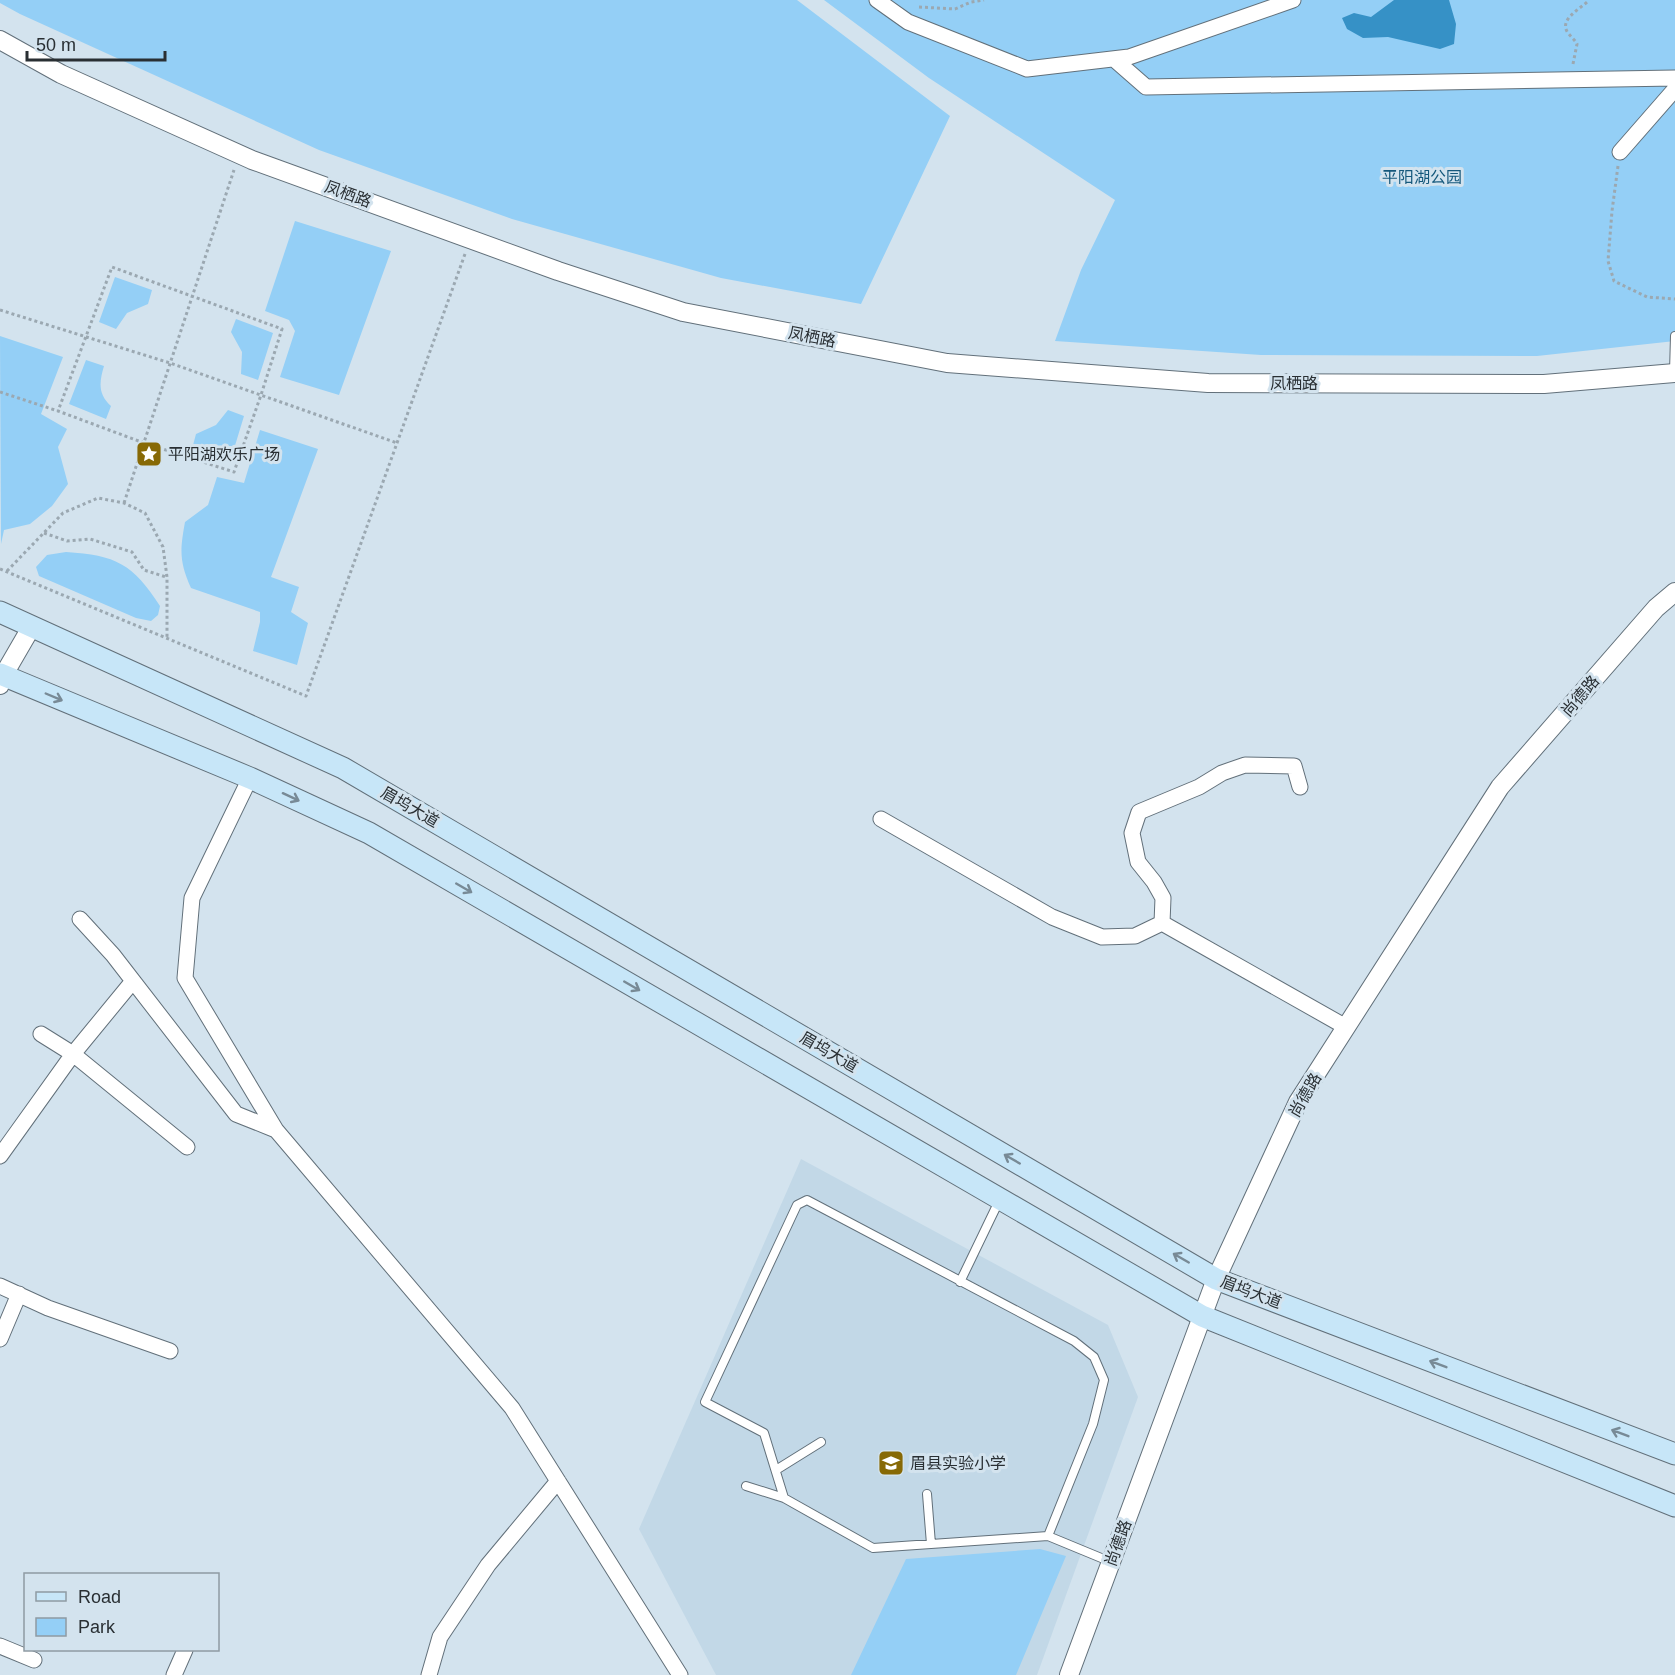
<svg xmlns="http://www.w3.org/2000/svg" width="1675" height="1675" viewBox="0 0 1675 1675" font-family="Arial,'Noto Sans SC',sans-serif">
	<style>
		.built { fill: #c2d8e7 }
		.green { fill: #94cff6 }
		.water { fill: #3691c6 }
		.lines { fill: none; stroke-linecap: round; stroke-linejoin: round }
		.service-casing { stroke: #62707a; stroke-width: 10 }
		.minor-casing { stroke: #62707a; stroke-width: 17 }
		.tertiary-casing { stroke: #62707a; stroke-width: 20 }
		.secondary-casing { stroke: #62707a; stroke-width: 23 }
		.path { stroke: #9ba8b1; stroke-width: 3; stroke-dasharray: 3 3; stroke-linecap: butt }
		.service { stroke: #fff; stroke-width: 8 }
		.minor { stroke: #fff; stroke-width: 15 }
		.tertiary { stroke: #fff; stroke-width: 18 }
		.secondary { stroke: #c7e6f8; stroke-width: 21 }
		.oneway { stroke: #788a96 }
		.labels { text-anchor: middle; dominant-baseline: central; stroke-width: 6; stroke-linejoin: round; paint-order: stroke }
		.park-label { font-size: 16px; fill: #15587c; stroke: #d3e3ee }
		.street-label { font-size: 16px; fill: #292f33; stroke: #d3e3ee }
		.poi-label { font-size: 16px; fill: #292f33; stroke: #d3e3ee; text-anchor: start }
	</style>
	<rect width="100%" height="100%" fill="#d3e3ee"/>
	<path class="built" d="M 801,1159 L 1108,1325 L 1138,1397 L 1037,1675 L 716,1675 L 639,1529 Z"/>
	<path class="green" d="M 0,0 L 797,0 L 950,116 L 861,304 L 721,278 L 512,219 L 319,150 L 20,14 L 0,3 Z
		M 824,0 L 1675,0 L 1675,341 L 1537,356 L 1261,355 L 1055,341 L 1081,270 L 1115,200 L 929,78 Z
		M 295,221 L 391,251 L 339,395 L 280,377 L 295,331 L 289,320 L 265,311 Z
		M 115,277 L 152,290 L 148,304 L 127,313 L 116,329 L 99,322 Z
		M 236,319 L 273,333 L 258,380 L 241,374 L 242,352 L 231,332 Z
		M 0,336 L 63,357 L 41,414 L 67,429 L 58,447 L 68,484 L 52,506 L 30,524 L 4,530 L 1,544 Z
		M 86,360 L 104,366 C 99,383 98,394 111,406 L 106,419 L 69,404 Z
		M 228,410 L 244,416 L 230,462 L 192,449 L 196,434 L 216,425 Z
		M 260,430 L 318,449 L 271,577 L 299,587 L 291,612 L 308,623 L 297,665 L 253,651 L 260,622 L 260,612 L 191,588 C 179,561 180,550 185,522 L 208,505 L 217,477 L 244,483 Z
		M 66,552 C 116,555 133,564 160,606 L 158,615 L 151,621 L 136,618 L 39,576 L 36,567 L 47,555 Z
		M 1040,1549 L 1066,1556 L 1016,1675 L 851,1675 L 906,1559 Z"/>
	<path class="water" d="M 1394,0 L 1449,0 L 1456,24 L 1454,44 L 1440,49 L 1388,37 L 1363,38 L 1347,29 L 1342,18 L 1354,13 L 1371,17 Z"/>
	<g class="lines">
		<defs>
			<path id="service" d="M 1674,372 L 1675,336
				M 960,1282 L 999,1201
				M 776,1470 L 821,1442
				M 746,1486 L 784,1498 L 873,1548 L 1048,1536 L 1111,1562
				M 927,1494 L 931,1544
				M 784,1498 L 764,1433 L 705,1402 L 797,1205 L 807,1200 L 1074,1341 L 1094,1357 L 1104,1380 L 1093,1424 L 1048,1536"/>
			<path id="minor" d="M 877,0 L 908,22 L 1027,69 L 1129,57 L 1293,0
				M 1114,59 L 1146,87 L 1675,78
				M 1620,152 L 1675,89
				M 250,778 L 192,898 L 185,978 L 276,1130 L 512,1408 L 680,1675
				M 881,819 L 1052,917 L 1102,937 L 1135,936 L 1162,923 L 1163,898 L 1154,882 L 1138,862 L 1132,833 L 1139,812 L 1199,787 L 1222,773 L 1245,765 L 1294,766 L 1300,787
				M 80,919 L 113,955 L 236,1114 L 276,1130
				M 1162,923 L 1346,1027
				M 41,1034 L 73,1054 L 187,1147
				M 0,1156 L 73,1054 L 133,981
				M 0,1286 L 48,1308 L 170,1351
				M 0,1339 L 19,1294
				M 0,1646 L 34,1660
				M 174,1675 L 185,1650
				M 429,1675 L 440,1637 L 488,1565 L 558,1481"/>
			<path id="tertiary" d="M 0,40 L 61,74 L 252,160 L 558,271 L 683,312 L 947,363 L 1208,383 L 1544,384 L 1675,373
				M 0,685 L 3,676 L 32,626
				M 1069,1675 L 1216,1279 L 1298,1102 L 1500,787 L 1656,608 L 1675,592"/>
			<path id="secondary" d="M 0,612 L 343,768 L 1216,1279 L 1675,1454
				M 0,674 L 250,778 L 369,833 L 1202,1316 L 1675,1506"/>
		</defs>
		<use href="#service" class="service-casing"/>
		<use href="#minor" class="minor-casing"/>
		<use href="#tertiary" class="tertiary-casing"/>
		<use href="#secondary" class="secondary-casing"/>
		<path class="path" d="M 919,7 L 955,9 L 971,2 L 984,0
			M 1573,64 L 1577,44 C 1575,40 1571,37 1568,33 C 1558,19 1581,9 1589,0
			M 1618,166 L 1612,211 L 1608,261 L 1614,281 L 1647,297 L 1675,299
			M 0,310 L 170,363 L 397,443
			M 0,392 L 58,411 L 144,443 L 234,472 L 261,395 L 282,329 L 112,267 L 58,411
			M 124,503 L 234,170
			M 44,533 L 67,541 L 90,539 L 132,552 L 144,570 L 166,577
			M 0,569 L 306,696 L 465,254
			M 7,571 L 63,513 L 98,498 L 124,503 L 145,513 L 163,547 L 167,577 L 167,638"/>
		<use href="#service" class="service"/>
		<use href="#minor" class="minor"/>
		<use href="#tertiary" class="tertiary"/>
		<use href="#secondary" class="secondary"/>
	</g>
	<defs><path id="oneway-shaft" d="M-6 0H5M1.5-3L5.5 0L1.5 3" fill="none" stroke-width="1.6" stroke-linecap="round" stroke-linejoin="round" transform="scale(1.5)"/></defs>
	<g class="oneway">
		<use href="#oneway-shaft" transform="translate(54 697) rotate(23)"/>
		<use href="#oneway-shaft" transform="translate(291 797) rotate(25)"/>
		<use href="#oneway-shaft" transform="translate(464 888) rotate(30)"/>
		<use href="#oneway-shaft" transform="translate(632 986) rotate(30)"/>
		<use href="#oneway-shaft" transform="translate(1012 1159) rotate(-150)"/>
		<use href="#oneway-shaft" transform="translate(1181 1258) rotate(-150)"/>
		<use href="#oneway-shaft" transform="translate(1438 1364) rotate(-159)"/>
		<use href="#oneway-shaft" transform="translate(1620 1433) rotate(-159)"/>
	</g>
	<defs>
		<symbol id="sight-square" viewBox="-11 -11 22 22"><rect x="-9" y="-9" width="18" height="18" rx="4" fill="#876905" stroke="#d3e3ee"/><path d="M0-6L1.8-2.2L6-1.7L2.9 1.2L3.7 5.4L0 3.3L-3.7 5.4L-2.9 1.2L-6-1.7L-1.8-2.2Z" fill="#fff"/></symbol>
		<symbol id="school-square" viewBox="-11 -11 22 22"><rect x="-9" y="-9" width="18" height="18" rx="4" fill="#876905" stroke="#d3e3ee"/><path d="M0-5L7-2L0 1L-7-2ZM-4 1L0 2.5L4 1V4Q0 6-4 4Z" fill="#fff"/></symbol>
	</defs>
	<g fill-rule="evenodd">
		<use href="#sight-square" x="134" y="439" width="30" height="30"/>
		<use href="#school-square" x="876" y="1448" width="30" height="30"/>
	</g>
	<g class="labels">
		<g class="park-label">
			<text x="1422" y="177">平阳湖公园</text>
		</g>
		<g class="street-label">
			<text transform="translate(348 194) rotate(20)">凤栖路</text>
			<text transform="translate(812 337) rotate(11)">凤栖路</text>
			<text x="1294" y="383">凤栖路</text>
			<text transform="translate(1580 696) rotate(-49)">尚德路</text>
			<text transform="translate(410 807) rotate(30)">眉坞大道</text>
			<text transform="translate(829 1052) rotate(30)">眉坞大道</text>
			<text transform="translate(1305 1095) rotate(-60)">尚德路</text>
			<text transform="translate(1251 1292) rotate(21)">眉坞大道</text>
			<text transform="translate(1118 1543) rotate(-70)">尚德路</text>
		</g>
		<g class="poi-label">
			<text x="168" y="454">平阳湖欢乐广场</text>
			<text x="910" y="1463">眉县实验小学</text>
		</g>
	</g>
	<rect x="24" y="1573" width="195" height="78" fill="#d3e3ee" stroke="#8f9ba3" stroke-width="1.5"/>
	<rect x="36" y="1592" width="30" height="9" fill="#c7e6f8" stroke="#8f9ba3" stroke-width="1.5"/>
	<text x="78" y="1603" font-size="18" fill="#292f33">Road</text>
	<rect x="36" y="1618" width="30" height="18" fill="#94cff6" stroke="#8f9ba3" stroke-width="1.5"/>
	<text x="78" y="1633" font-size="18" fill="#292f33">Park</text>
	<path d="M27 51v9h138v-9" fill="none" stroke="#292f33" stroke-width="3"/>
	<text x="36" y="51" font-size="18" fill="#292f33" stroke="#d3e3ee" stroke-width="4.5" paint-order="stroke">50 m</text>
</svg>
